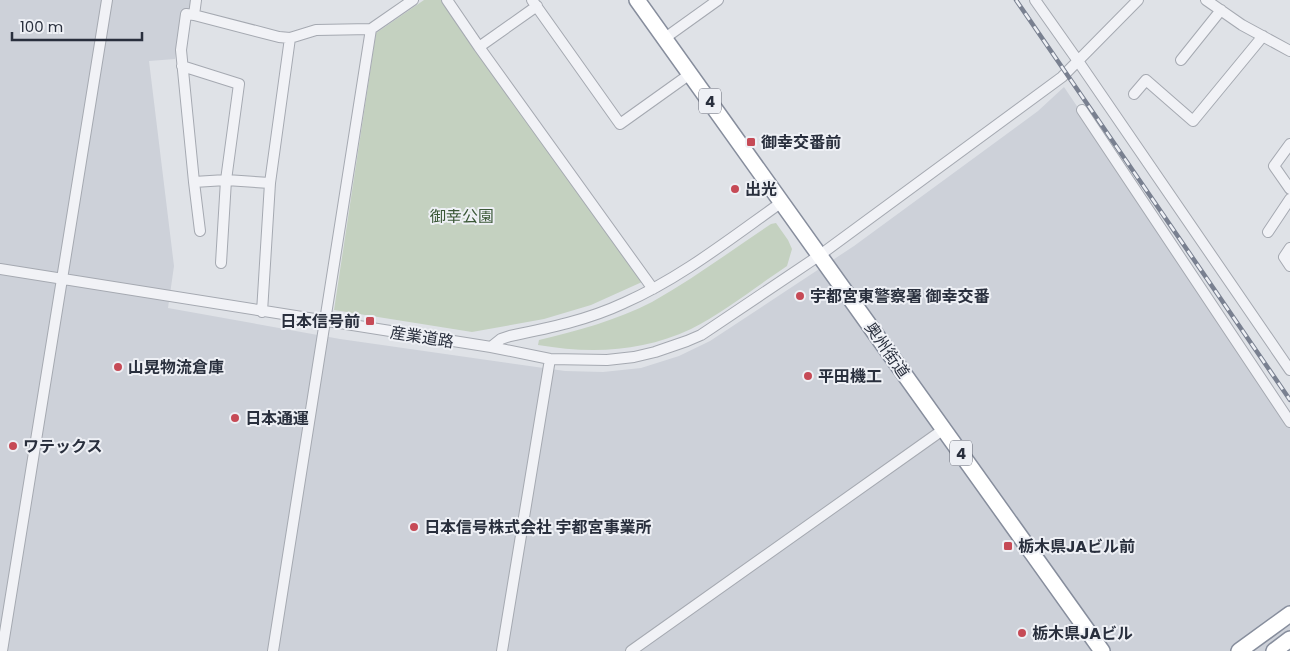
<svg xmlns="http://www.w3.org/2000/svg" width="1290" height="651" viewBox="0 0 1290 651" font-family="Poppins,'Noto Sans JP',sans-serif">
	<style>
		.built { fill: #cdd1d9 }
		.green { fill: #c4d1c0 }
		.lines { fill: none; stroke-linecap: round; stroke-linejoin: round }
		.minor-casing { stroke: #a5a9b1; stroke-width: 12 }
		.highway-casing { stroke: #878e9d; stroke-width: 18 }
		.minor { stroke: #f1f2f6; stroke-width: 10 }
		.highway { stroke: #fff; stroke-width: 15 }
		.rail-casing { stroke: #798090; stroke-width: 4.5 }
		.rail { stroke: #eef0f5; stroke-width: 2.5; stroke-dasharray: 8; stroke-linecap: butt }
		.poi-dot { fill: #c64a56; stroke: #eef0f5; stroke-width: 2 }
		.labels { text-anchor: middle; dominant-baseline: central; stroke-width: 4; stroke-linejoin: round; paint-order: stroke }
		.shield { fill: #eef0f5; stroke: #646974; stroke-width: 1 }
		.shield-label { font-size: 15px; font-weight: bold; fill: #292f3d }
		.poi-label { font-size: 16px; font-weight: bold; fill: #292f3d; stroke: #eef0f5; text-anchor: start }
		.park-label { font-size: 16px; fill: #3b5837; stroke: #eef0f5 }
		.street-label { font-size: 16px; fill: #292f3d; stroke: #eef0f5 }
	</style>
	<rect width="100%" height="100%" fill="#dfe2e7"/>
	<path class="built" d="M 0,0 L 191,0 L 190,8 L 183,11 L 175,59 L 149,61 L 174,266 L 168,308 L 340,339 L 565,371 L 603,372 L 641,368 L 679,356 L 710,341 L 854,246 L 1038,111 L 1064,87 L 1290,422 L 1290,651 L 0,651 Z"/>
	<path class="green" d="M 424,0 L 441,0 L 644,271 L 642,282 L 591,305 L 544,319 L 472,332 L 334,310 L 376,33 Z
		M 776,223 L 788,240 L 792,249 L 787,266 C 757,286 723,313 691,329 C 642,352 591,354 538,345 L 539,340 C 577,331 617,320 652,302 C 693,279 732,250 771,224 Z"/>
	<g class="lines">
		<defs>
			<path id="minor" d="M 447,0 L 479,47 L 653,289
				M 532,0 L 620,124 L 690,74
				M 1035,0 L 1078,61 L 1290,370
				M 1206,0 L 1242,25 L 1290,51
				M 194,15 L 196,0
				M 665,38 L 718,0
				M 479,47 L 537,6
				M 1181,60 L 1221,10
				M 182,66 L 239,84 L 226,180 L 221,263
				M 1134,94 L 1146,80 L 1193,121 L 1263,36
				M 1082,110 L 1290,422
				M 1290,144 L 1274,166 L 1290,189
				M 194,182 L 226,180 L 270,183
				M 200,231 L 194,182 L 181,50 L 186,14 L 194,15 L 279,37 L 290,38 L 316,30 L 371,29 L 413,0
				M 1268,232 L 1290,199
				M 1290,248 L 1284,257 L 1290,266
				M 0,269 L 491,347 L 550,359 L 607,360 L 634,357 L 655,352 L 687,341 L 701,335 L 820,255 L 1062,77 L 1138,0
				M 262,312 L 270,183 L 290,38
				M 491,347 L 501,339 L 510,336 C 549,328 588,320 624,303 C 681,278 731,238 782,202
				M 2,651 L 107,0
				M 273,651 L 371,29
				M 502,651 L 550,359
				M 631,651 L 944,429"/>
			<path id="highway" d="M 637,0 L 1102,651
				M 1239,651 L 1290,614
				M 1274,651 L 1290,639"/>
		</defs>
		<use href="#minor" class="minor-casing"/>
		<use href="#highway" class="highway-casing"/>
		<use href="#minor" class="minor"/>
		<use href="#highway" class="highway"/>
		<defs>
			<path id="rail" d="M 1016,0 L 1290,400"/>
		</defs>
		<use href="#rail" class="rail-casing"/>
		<use href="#rail" class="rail"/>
	</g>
	<g class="poi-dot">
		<rect x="746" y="137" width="10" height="10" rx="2.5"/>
		<circle cx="735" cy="189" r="5"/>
		<circle cx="800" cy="296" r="5"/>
		<rect x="365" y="316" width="10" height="10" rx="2.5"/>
		<circle cx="118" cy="367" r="5"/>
		<circle cx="808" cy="376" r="5"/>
		<circle cx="235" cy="418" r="5"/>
		<circle cx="13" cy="446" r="5"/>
		<circle cx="414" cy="527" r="5"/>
		<rect x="1003" y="541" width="10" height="10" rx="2.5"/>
		<circle cx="1022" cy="633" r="5"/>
	</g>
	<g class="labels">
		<g class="shield">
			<rect x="699" y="88.5" width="22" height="25" rx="4"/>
			<rect x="950" y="440.5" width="22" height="25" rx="4"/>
		</g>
		<g class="shield-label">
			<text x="710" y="101">4</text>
			<text x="961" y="453">4</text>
		</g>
		<g class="poi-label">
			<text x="761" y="142">御幸交番前</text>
			<text x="745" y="189">出光</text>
			<text x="810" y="296">宇都宮東警察署 御幸交番</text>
			<text x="360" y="321" text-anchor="end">日本信号前</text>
			<text x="128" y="367">山晃物流倉庫</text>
			<text x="818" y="376">平田機工</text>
			<text x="245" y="418">日本通運</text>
			<text x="23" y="446">ワテックス</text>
			<text x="424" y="527">日本信号株式会社 宇都宮事業所</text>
			<text x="1018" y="546">栃木県JAビル前</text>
			<text x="1032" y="633">栃木県JAビル</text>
		</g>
		<g class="park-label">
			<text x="462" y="216">御幸公園</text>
		</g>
		<g class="street-label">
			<text transform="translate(422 337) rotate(9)">産業道路</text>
			<text transform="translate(887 350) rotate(55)">奥州街道</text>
		</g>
	</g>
	<path d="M12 32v8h130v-8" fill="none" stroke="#292f3d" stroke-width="2.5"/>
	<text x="20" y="32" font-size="15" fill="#292f3d" stroke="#eef0f5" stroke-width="4" paint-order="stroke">100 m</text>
</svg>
